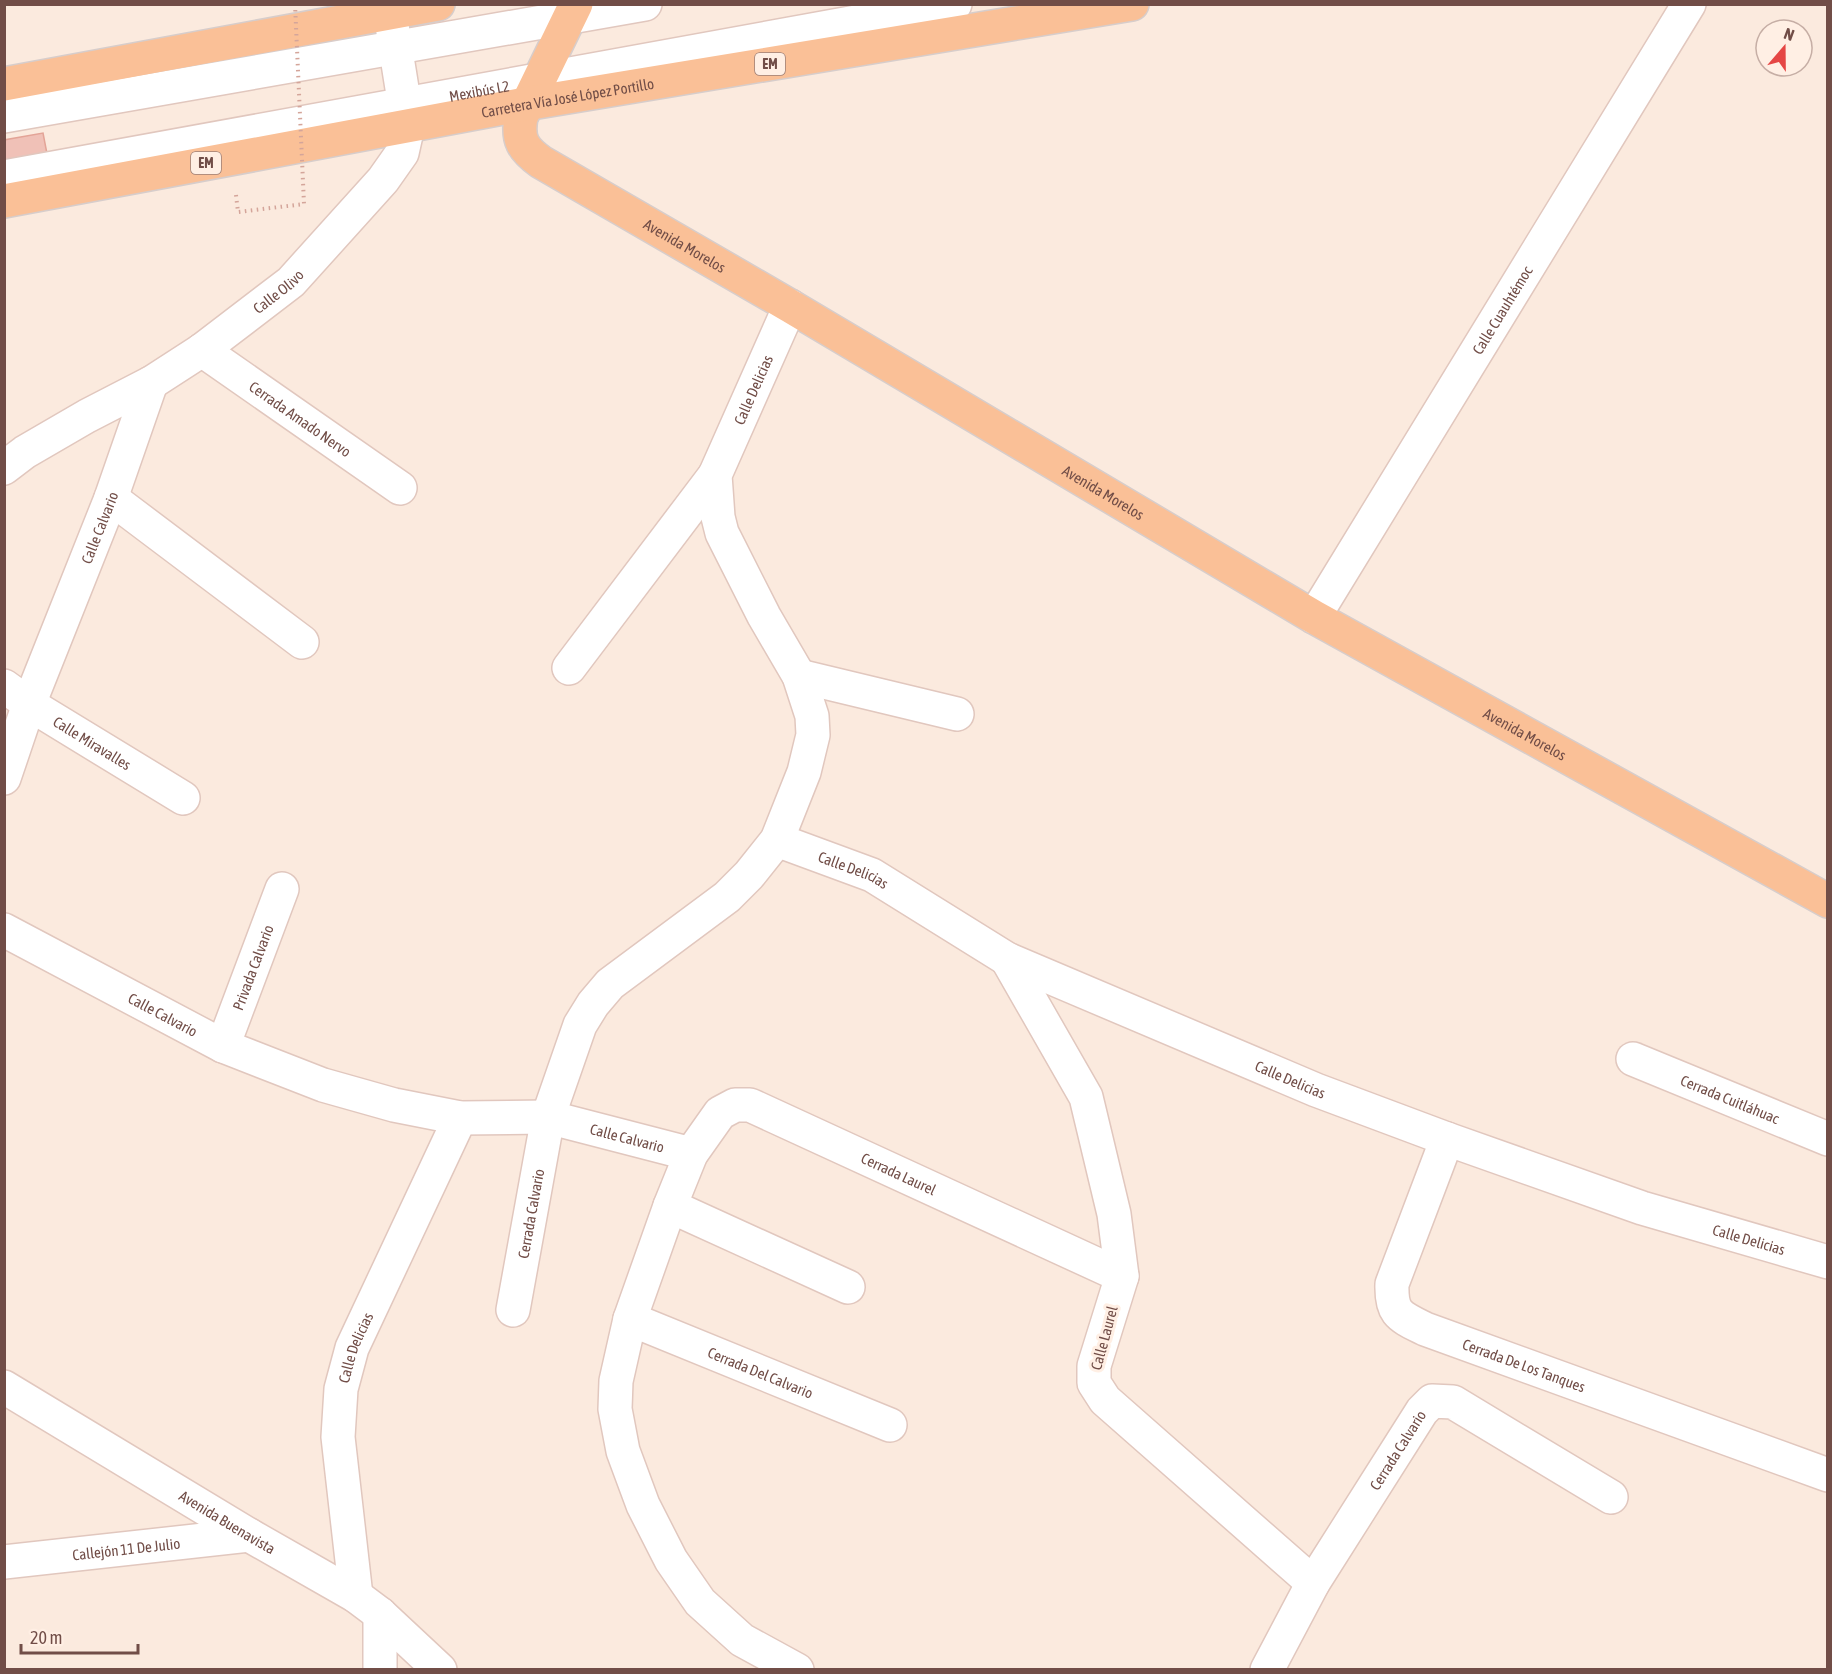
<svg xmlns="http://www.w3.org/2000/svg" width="1832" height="1674" viewBox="0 0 1832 1674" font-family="'Asap Condensed',sans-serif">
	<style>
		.building { fill: #f0c1b7; stroke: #e3a497; stroke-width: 1.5 }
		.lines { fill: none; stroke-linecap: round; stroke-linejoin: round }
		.minor-casing { stroke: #e1c7be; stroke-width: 36 }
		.major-casing { stroke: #d7cdcb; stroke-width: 36 }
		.path { stroke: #d4a59a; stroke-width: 4; stroke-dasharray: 1.5 4.5; stroke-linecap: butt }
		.minor { stroke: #fff; stroke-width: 33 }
		.major { stroke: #fac097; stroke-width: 33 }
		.path-bridge { stroke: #d4a59a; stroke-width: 4; stroke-dasharray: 1.5 4.5; stroke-linecap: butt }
		.labels { text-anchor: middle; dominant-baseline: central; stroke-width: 6; stroke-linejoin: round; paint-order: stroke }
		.shield { fill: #ffefe4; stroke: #9c7e76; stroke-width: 1.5 }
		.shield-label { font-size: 14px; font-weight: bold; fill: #714d47 }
		.street-label { font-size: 15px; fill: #714d47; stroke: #ffefe4 }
	</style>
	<rect width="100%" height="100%" fill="#fbeade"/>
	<path class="building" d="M 43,133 L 48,159 L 4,167 L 4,140 Z"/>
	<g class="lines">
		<defs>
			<g id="minor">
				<path d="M 4,116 L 645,4"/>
				<path id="s1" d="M 4,177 L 955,4"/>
				<path id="s2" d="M 202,350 L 400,488"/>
				<path id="s3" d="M 4,468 L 25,452 L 87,416 L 151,383 L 202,350 L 291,282 L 383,180 L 402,153 L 408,126 L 390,13"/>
				<path d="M 111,498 L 302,642"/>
				<path id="s4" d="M 1314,617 L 1689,4"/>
				<path d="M 569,668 L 715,475"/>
				<path d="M 799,676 L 957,714"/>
				<path id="s5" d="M 4,686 L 29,704 L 183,798"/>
				<path id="s6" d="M 4,778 L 29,704 L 111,498 L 151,383"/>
				<path id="s7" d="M 777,840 L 872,875 L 1007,959 L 1316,1090 L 1447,1139 L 1642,1208 L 1828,1262"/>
				<path id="s8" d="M 4,930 L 223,1046 L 323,1085 L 394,1105 L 460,1118 L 548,1117 L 691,1154"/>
				<path d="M 1007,959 L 1086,1097 L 1114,1214 L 1122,1276 L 1094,1366 L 1094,1383 L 1105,1400 L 1313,1583"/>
				<path id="s9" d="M 223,1046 L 282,889"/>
				<path id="s10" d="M 1633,1059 L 1828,1139"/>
				<path id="s11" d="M 1447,1139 L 1392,1284 C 1391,1314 1399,1316 1425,1329 L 1828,1475"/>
				<path d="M 670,1206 L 848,1287"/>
				<path id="s12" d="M 513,1310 L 548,1117 L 580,1025 L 593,1004 L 610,984 L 727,897 L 749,875 L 777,840 L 804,772 L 813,735 L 812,716 L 799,676 L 764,616 L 722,533 L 718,517 L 715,475 L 790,306"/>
				<path id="s13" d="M 630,1319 L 890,1425"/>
				<path id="s14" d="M 4,1387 L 249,1535 L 356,1596 L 380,1614 L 440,1670"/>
				<path id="s15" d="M 4,1562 L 249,1535"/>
				<path id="s16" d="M 356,1596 L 338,1437 L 341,1389 L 352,1348 L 460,1118"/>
				<path d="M 380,1670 L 380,1614"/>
				<path id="s17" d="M 797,1670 L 742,1640 L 700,1602 L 671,1560 L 643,1505 L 623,1451 L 615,1409 L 616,1381 L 630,1319 L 670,1206 L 691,1154 L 720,1113 L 735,1105 L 750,1105 L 1122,1276"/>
				<path id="s18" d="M 1267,1670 L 1313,1583 L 1422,1411 L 1432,1401 L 1453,1402 L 1611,1497"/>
			</g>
			<g id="major">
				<path id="s19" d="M 576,4 L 521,117 C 517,140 523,149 541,162 L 790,306 L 1314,617 L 1828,901"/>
				<path d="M 4,84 L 438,4"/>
				<path id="s20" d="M 4,201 L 525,104 L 1132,4"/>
			</g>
		</defs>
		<use href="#minor" class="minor-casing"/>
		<use href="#major" class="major-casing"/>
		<path class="path" d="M 236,195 L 238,212 L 304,204"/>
		<use href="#minor" class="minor"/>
		<use href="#major" class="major"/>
		<path class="path-bridge" d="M 295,4 L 304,204"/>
	</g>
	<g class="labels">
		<g class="shield">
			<rect x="755" y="53" width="30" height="22" rx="4.5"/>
			<rect x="191" y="152" width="30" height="22" rx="4.5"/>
		</g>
		<g class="shield-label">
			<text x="770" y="64">EM</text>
			<text x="206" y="163">EM</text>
		</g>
		<g class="street-label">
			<text stroke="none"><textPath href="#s1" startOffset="483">Mexibús L2</textPath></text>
			<text stroke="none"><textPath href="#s20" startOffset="573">Carretera Vía José López Portillo</textPath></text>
			<text stroke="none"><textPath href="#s19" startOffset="345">Avenida Morelos</textPath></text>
			<text stroke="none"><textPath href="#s3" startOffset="327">Calle Olivo</textPath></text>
			<text stroke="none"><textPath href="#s4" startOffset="360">Calle Cuauhtémoc</textPath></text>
			<text stroke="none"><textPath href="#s12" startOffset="1053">Calle Delicias</textPath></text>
			<text stroke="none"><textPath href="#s2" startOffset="120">Cerrada Amado Nervo</textPath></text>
			<text stroke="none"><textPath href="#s19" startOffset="831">Avenida Morelos</textPath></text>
			<text stroke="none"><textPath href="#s6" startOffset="268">Calle Calvario</textPath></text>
			<text stroke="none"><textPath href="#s19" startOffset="1317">Avenida Morelos</textPath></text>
			<text stroke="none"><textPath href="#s5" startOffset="105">Calle Miravalles</textPath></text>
			<text stroke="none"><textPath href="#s7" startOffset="82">Calle Delicias</textPath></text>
			<text stroke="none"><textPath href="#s9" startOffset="84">Privada Calvario</textPath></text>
			<text stroke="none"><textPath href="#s8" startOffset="180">Calle Calvario</textPath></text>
			<text stroke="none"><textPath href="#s7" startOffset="568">Calle Delicias</textPath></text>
			<text stroke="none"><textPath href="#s10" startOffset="105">Cerrada Cuitláhuac</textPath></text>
			<text stroke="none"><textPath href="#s8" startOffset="666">Calle Calvario</textPath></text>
			<text stroke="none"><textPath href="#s17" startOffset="846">Cerrada Laurel</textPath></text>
			<text stroke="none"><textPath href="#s12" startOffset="98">Cerrada Calvario</textPath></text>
			<text stroke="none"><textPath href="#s7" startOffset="1054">Calle Delicias</textPath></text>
			<text transform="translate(1104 1338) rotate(-75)">Calle Laurel</text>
			<text stroke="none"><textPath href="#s16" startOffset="252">Calle Delicias</textPath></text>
			<text stroke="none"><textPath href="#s11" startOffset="322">Cerrada De Los Tanques</textPath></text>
			<text stroke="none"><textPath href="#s13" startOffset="141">Cerrada Del Calvario</textPath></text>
			<text stroke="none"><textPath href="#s18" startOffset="256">Cerrada Calvario</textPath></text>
			<text stroke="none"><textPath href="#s14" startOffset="261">Avenida Buenavista</textPath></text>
			<text stroke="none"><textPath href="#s15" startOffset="123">Callejón 11 De Julio</textPath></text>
		</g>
	</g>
	<rect width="1832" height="1674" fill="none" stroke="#714d47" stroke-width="12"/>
	<g transform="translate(1784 48) rotate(20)"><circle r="28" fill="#ffefe4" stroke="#c6aea5" stroke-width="1.5"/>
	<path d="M0-4.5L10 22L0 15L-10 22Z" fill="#e54644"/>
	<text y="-9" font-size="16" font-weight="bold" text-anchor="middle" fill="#714d47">N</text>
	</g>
	<path d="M21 1644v9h117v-9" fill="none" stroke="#714d47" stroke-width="3"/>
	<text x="30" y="1644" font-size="18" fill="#714d47" stroke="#ffefe4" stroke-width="4.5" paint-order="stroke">20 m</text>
</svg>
